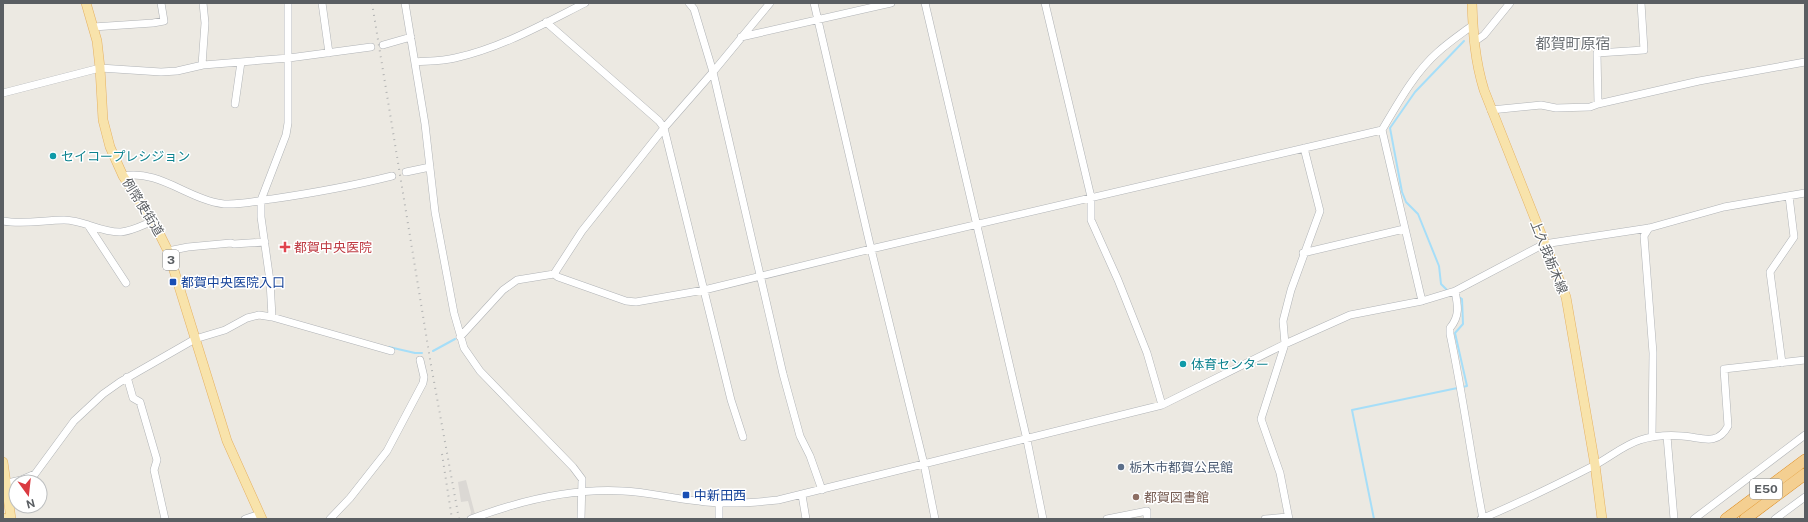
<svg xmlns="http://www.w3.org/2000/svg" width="1808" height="522" viewBox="0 0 1808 522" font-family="'Public Sans','Noto Sans JP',sans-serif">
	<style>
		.industrial { fill: #dbd8d4 }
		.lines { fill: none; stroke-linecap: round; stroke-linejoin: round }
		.stream { stroke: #a6def8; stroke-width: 2 }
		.minor-casing { stroke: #b0b3b6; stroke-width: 8 }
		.major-casing { stroke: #e5b162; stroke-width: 10 }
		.highway-casing { stroke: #dc8512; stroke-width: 12 }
		.minor { stroke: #fff; stroke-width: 7 }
		.major { stroke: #f8e3ab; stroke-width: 9 }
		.highway { stroke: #f4cf91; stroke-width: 11 }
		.rail { stroke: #b1b2b2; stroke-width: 2; stroke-dasharray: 1 5; stroke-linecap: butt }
		.culture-dot { fill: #0f9aa8; stroke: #fff; stroke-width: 1.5 }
		.health-dot { fill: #e0444e; stroke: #fff; stroke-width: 1.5 }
		.transit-dot { fill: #1a4fb4; stroke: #fff; stroke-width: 1.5 }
		.service-dot { fill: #5c6f8a; stroke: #fff; stroke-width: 1.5 }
		.education-dot { fill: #8d6e63; stroke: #fff; stroke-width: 1.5 }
		.labels { text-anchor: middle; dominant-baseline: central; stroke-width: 3; stroke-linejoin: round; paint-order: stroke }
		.shield { fill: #fff; stroke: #8c8e91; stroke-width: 1 }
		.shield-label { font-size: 12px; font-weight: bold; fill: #5a5e62 }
		.culture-label { font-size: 13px; fill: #0d838f; stroke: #fff; text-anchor: start }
		.street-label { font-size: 13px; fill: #5a5e62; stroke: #fff }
		.health-label { font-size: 13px; fill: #be3a42; stroke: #fff; text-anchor: start }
		.transit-label { font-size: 13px; fill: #164399; stroke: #fff; text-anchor: start }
		.service-label { font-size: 13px; fill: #4e5e75; stroke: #fff; text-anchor: start }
		.education-label { font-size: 13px; fill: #785e54; stroke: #fff; text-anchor: start }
		.quarter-label { font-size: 15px; fill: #6b7074; stroke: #fff }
	</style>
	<rect width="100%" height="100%" fill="#ece9e2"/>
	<path class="industrial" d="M 466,480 L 475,514 L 470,516 L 471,512 L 468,501 L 461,502 L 458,482 Z"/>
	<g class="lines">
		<path class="stream" d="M 1448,291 L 1441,284 L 1439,266 L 1418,214 L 1406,202 L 1402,192 L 1390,128 L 1415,92 L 1464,41
			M 389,347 L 415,353 L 422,353
			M 433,351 L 455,339
			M 1374,519 L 1352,410 L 1467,386 L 1455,333 L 1463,324 L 1462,299 L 1459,297"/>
		<defs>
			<path id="minor" d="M 322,3 L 329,53
				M 405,3 L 425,124 L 435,212 L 454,313 L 464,348 L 480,371 L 573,467 L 582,479 L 581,519
				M 689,3 L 694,9 L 713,72 L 783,374 L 800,436 L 810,456 L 822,490
				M 814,3 L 871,249 L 924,464 L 935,519
				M 925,3 L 1027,440 L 1043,519
				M 1045,3 L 1091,197 L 1091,220 L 1118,280 L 1147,353 L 1162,405
				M 546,22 L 659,121 L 664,128 L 731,400 L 743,437
				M 93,27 L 153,23 L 164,21 L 161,3
				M 741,37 L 891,3
				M 1474,42 L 1484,35 L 1510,3
				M 383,45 L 411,37
				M 416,62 C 429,61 443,61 455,58 C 501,48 543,24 585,3
				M 202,65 L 205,23 L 203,3
				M 3,93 L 100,68 L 161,72 L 177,71 L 203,65 L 289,58 L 371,47
				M 235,104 L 241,62
				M 1598,104 L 1597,53 L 1644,50 L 1641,3
				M 1491,110 L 1541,105 L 1556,108 L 1590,107 L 1598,104 L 1699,81 L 1805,62
				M 406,172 L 430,167
				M 123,176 C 159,169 189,200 224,204 C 240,205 256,201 272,199 C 313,193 352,186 392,176
				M 3,221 C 23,225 44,220 64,220 C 84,220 101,233 121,232 C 132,231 143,225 153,221
				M 88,225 L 126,283
				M 1649,228 L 1644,236 L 1653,353 L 1652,436
				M 168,251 L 188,247 L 231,243 L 234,244 L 265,242
				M 1303,253 L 1404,229
				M 554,274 L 558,277 L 626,301 L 636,302 L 704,290 L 871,249 L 1382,130
				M 1455,291 C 1458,306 1460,316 1450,328 L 1450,334 C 1463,395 1471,457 1483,519
				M 1422,301 L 1382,130 C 1398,103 1415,72 1438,52 C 1449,42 1461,34 1473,25
				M 272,317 L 270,281 L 261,217 L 261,200 L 286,135 L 288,123 L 288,3
				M 460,337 L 503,290 L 517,280 L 554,274 L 582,231 L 664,128 L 713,72 L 770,3
				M 1782,363 L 1770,272 L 1794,237 L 1789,196
				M 127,377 L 133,398 L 140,402 L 157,460 L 154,470 L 165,519
				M 1667,436 L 1674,519
				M 3,484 L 21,480 L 35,474 L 74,421 L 103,394 L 120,382 L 195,339 L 225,330 L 247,318 L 259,315 L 272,317 L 391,351
				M 802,495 L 806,519
				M 245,519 L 260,514
				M 330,519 L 350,498 L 387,451 L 423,383 L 424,377 L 420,360
				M 471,519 C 519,501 571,488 623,491 C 649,492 673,499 699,501 C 725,505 751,503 778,500 L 1162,405 L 1285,344 L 1350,315 L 1422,301 L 1455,291 L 1544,244 L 1649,228 L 1724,207 L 1805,193
				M 719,519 L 719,503
				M 1107,519 L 1147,511 L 1147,519
				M 1265,519 L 1288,517
				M 1289,519 L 1280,473 L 1261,419 L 1285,344 L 1283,321 L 1291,290 L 1320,211 L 1304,148
				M 1481,519 C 1519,503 1558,484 1595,465 C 1610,457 1624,445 1640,440 C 1653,436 1668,435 1682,436 C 1701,437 1717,447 1728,426 L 1724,369 L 1805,360
				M 1694,519 L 1805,435
				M 1775,519 L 1805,497"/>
			<path id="major" d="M 86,3 L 97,41 L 100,68 L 103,120 L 110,147 L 123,176 L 153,221 L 168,251 L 227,441 L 262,519
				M 1472,3 C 1473,33 1475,61 1484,90 L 1566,297 L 1595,465 L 1602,519
				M 3,462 L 11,519
				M 3,518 L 3,519"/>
			<path id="highway" d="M 1726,519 L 1805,460
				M 1745,519 L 1805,474"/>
		</defs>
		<use href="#minor" class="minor-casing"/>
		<use href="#major" class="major-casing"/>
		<use href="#highway" class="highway-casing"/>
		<use href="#minor" class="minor"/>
		<use href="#major" class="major"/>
		<use href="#highway" class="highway"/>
		<path class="rail" d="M 372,3 L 431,365 L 459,519
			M 442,454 L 452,519"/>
	</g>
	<g class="culture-dot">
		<circle cx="53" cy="156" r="4"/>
		<circle cx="1183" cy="364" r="4"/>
	</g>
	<path class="health-dot" d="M283 241h4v4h4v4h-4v4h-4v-4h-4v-4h4z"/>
	<g class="transit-dot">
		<rect x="169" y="278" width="8" height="8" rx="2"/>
		<rect x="682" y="491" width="8" height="8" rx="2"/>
	</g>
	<circle class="service-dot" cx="1121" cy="467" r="4"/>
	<circle class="education-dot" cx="1136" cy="497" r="4"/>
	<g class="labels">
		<g class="shield">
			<rect x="163" y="250" width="16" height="20" rx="3"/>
			<rect x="1750" y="479" width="32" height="20" rx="3"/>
		</g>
		<g class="shield-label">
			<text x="171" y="260">3</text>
			<text x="1766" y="489">E50</text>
		</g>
		<g class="culture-label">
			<text x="61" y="156">セイコープレシジョン</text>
			<text x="1191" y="364">体育センター</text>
		</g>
		<g class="street-label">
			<text transform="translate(143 207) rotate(58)">例幣使街道</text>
			<text transform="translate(1549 257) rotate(68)">上久我栃木線</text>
		</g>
		<g class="health-label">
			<text x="294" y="247">都賀中央医院</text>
		</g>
		<g class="transit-label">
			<text x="181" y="282">都賀中央医院入口</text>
			<text x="694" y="495">中新田西</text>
		</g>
		<g class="service-label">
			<text x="1129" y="467">栃木市都賀公民館</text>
		</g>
		<g class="education-label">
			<text x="1144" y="497">都賀図書館</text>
		</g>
		<g class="quarter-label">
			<text x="1573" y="43">都賀町原宿</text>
		</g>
	</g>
	<rect width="1808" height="522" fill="none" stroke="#5a5e62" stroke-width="8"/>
	<g transform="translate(28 494) rotate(165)"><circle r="19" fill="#ffffff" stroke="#bdbfc0"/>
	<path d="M0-3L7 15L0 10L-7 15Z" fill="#da3a40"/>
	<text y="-6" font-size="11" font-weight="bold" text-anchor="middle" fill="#5a5e62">N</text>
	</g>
</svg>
